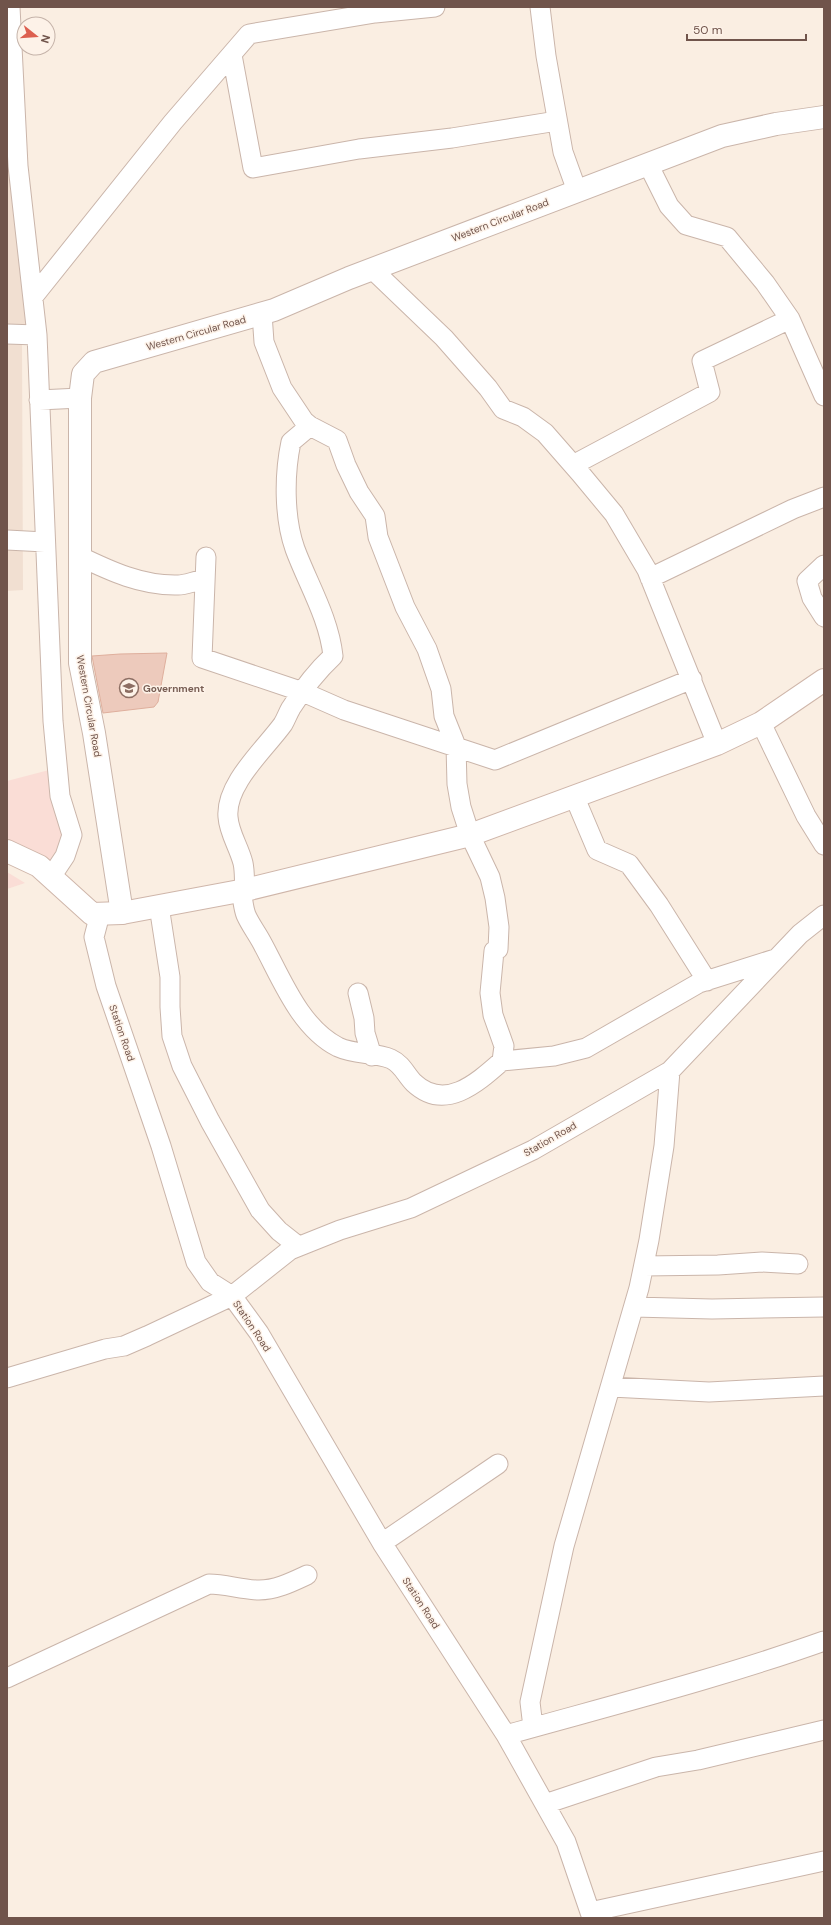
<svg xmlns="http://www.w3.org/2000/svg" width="831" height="1925" viewBox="0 0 831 1925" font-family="'DM Sans',sans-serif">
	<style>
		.residential { fill: #f1dfd1 }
		.commercial { fill: #faddd6 }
		.building { fill: #edcabc; stroke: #dfaf9d }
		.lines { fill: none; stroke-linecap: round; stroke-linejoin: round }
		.minor-casing { stroke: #cab5aa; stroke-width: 21 }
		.tertiary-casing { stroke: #cab5aa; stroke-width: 24 }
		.secondary-casing { stroke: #cfb6aa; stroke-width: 24 }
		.minor { stroke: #fff; stroke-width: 19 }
		.tertiary { stroke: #fff; stroke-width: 22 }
		.secondary { stroke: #fff; stroke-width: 22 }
		.labels { text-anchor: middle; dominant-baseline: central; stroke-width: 3; stroke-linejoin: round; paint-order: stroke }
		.street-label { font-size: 10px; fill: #70544b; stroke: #fdf2e8 }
		.education-label { font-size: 10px; font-weight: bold; fill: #785e54; stroke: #fdf2e8; text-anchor: start }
	</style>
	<rect width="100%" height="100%" fill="#faeee2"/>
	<path class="residential" d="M 7,128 L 36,321 L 22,342 L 23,590 L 7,591 Z"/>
	<path class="commercial" d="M 49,770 L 72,835 L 51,877 L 7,851 L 7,781 Z
		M 7,872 L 25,883 L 7,889 Z"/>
	<path class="building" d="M 167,653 L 158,702 L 154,707 L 103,713 L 92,656 L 120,654 Z"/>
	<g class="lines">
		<defs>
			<path id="minor" d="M 10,7 L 18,166 L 37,335 L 53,721 L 60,796 L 72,835 L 65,856 L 51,877
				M 540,7 L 546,56 L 563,152 L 577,191
				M 232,55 L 253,168 L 359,149 L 452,138 L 557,121
				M 648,164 L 669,206 L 686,225 L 727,237 L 765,283 L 790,319 L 824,396
				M 372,269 L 444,338 L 488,388 L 503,409 L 523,417 L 545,433 L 580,473 L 614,514 L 647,570 L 717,744
				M 33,297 L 173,122 L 249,34 L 375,13 L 435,7
				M 7,334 L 37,335
				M 39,400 L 80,398
				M 573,465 L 710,392 L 702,361 L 790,319
				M 7,540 L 45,542
				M 79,556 C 110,571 142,586 178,585 C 187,585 196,580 205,580
				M 206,557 L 202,658 L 303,692 L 344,710 L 495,760 L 692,679
				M 824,565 L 807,581 L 812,598 L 824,617
				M 650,578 L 793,509 L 824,497
				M 761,723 L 806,816 L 824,845
				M 575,798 L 597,850 L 629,864 L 659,905 L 707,981
				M 245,890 C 244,881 245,872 243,863 C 239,847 229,833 228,817 C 225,784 265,749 283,724 C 286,719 288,713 291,708 C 303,689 317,671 333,656 C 329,618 308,584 295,549 C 284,518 284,475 291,442 L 310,426
				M 241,891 C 243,899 243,907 246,915 C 250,924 256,932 261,941 C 281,977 299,1027 338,1047 C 355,1055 375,1052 391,1059 C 402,1064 406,1075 414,1083 C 445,1112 477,1083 502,1061 L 504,1046 L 493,1015 L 490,993 L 494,951 L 498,949 L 499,927 L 495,898 L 490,877 L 470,835 L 461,807 L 457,784 L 456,746 L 444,716 L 441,689 L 427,649 L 405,607 L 378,537 L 375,516 L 359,492 L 346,465 L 337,440 L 310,426 L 304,421 L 282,388 L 264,342 L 262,314
				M 159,906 L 170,977 L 170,1007 L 172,1036 L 182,1066 L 210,1121 L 260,1210 L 279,1231 L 298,1246
				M 100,914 L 94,937 L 106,986 L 161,1146 L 196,1262 L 210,1282 L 232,1296 L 259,1333 L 382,1543 L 506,1735 L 566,1842 L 592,1918
				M 358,993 L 364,1018 L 365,1033 L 372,1056
				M 502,1061 L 554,1056 L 586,1048 L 699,983 L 775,959
				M 644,1266 L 718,1265 L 762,1262 L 798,1264
				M 634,1307 L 712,1309 L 824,1307
				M 7,1378 L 105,1349 L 124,1346 L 147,1336 L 232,1296 L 290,1250 L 340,1230 L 411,1208 L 533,1150 L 670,1071 L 800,934 L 824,915
				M 611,1387 L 709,1392 L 824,1386
				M 382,1543 L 498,1464
				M 7,1678 L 209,1584 C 226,1584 242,1590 259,1590 C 276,1590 292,1582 307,1575
				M 533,1727 L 530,1702 L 564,1546 L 639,1288 L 649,1240 L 664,1146 L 670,1071
				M 506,1735 C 613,1705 720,1678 824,1641
				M 545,1804 L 656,1767 L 698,1760 L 824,1730
				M 590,1912 L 824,1861"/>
			<path id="tertiary" d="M 122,913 L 94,733 L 80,663 L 80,398 L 83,374 L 94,362 L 274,310 L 349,278 L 722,136 L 776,124 L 824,117"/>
			<path id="secondary" d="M 7,851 L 39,866 L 92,914 L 122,913 L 245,890 L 470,835 L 717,744 L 761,723 L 824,680"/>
		</defs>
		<use href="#minor" class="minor-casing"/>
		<use href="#tertiary" class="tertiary-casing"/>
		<use href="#secondary" class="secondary-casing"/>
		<use href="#minor" class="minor"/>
		<use href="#tertiary" class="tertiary"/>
		<use href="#secondary" class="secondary"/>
	</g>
	<defs>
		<symbol id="school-ring" viewBox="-11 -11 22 22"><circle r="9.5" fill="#fdf2e8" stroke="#8d6e63" stroke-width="1.5"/><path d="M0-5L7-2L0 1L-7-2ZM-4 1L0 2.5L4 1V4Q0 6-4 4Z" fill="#8d6e63"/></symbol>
	</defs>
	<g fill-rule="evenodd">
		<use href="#school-ring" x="118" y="677" width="22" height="22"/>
	</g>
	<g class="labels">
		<g class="street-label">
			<text transform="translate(500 220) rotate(-21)">Western Circular Road</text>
			<text transform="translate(196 333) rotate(-16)">Western Circular Road</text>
			<text transform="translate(89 706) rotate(80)">Western Circular Road</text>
			<text transform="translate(122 1033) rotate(71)">Station Road</text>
			<text transform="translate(550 1139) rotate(-30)">Station Road</text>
			<text transform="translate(252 1326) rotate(56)">Station Road</text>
			<text transform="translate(421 1603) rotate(57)">Station Road</text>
		</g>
		<g class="education-label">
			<text x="143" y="688">Government</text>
		</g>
	</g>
	<rect width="831" height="1925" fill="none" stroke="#70544b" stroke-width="16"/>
	<g transform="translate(36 36) rotate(107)"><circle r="19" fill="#fdf2e8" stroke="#c5b3a9"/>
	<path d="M0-3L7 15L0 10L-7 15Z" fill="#dc5f4f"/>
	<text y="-6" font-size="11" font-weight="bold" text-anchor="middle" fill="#70544b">N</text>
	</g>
	<path d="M687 34v6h119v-6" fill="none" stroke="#70544b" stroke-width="2"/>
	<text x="693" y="34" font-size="12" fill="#70544b" stroke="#fdf2e8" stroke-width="3" paint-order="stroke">50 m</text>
</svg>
